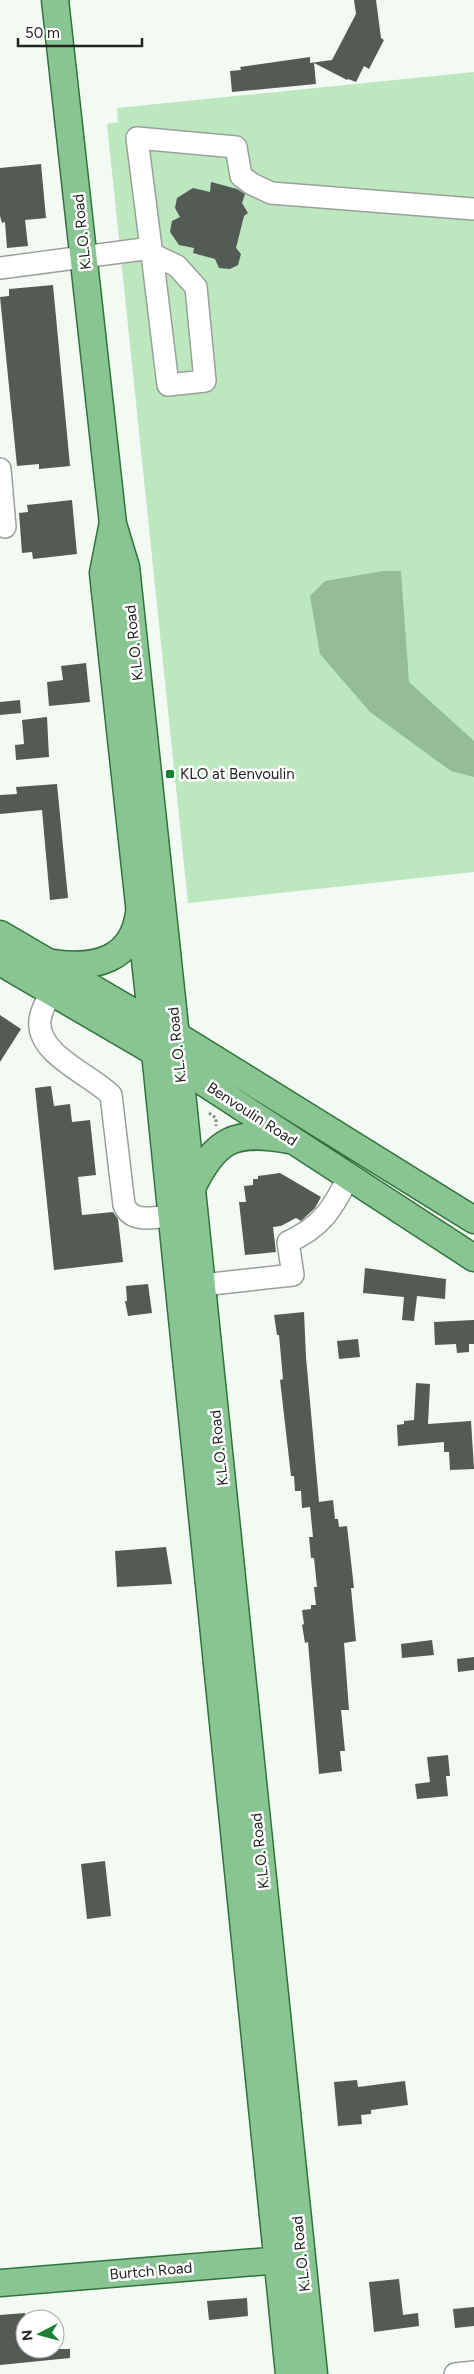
<svg xmlns="http://www.w3.org/2000/svg" width="474" height="2374" viewBox="0 0 474 2374" font-family="Figtree,sans-serif">
	<style>
		.green { fill: #bce7bf }
		.water { fill: #94bd97 }
		.building { fill: #545a54 }
		.lines { fill: none; stroke-linecap: round; stroke-linejoin: round }
		.minor-casing { stroke: #99a09a; stroke-width: 24 }
		.major-casing { stroke: #30743c; stroke-width: 29 }
		.path { stroke: #828782; stroke-width: 3; stroke-dasharray: 2.5 2.5; stroke-linecap: butt }
		.minor { stroke: #fff; stroke-width: 21 }
		.major { stroke: #88c593; stroke-width: 26 }
		.poi-dot { fill: #1b8033; stroke: #fff; stroke-width: 2 }
		.labels { text-anchor: middle; dominant-baseline: central; stroke-width: 5; stroke-linejoin: round; paint-order: stroke }
		.street-label { font-size: 15px; fill: #212321; stroke: #fff }
		.poi-label { font-size: 15px; fill: #212321; stroke: #fff; text-anchor: start }
	</style>
	<rect width="100%" height="100%" fill="#f3faf3"/>
	<path class="green" d="M 474,72 L 474,872 L 188,903 L 107,124 L 118,122 L 117,108 Z"/>
	<path class="water" d="M 383,571 L 401,571 L 409,682 L 474,741 L 474,777 L 451,771 L 370,712 L 320,654 L 310,596 L 325,581 Z"/>
	<path class="building" d="M 354,0 L 376,0 L 381,38 L 384,40 L 369,69 L 364,66 L 356,82 L 348,79 L 347,80 L 314,63 L 316,84 L 232,92 L 230,71 L 241,70 L 240,67 L 310,57 L 310,63 L 332,60 L 356,14 Z
		M 41,164 L 46,218 L 25,220 L 28,246 L 7,248 L 5,222 L 2,223 L 0,216 L 0,168 Z
		M 211,182 L 237,189 L 245,194 L 242,203 L 248,213 L 244,216 L 236,248 L 241,254 L 238,265 L 230,269 L 219,268 L 215,259 L 193,253 L 194,248 L 179,245 L 170,232 L 172,221 L 180,217 L 175,208 L 177,198 L 193,188 L 210,192 Z
		M 53,285 L 70,466 L 39,469 L 39,464 L 17,466 L 0,297 L 9,296 L 9,289 Z
		M 72,500 L 77,554 L 33,559 L 32,552 L 22,553 L 19,513 L 28,512 L 27,505 Z
		M 86,663 L 90,702 L 49,706 L 47,682 L 63,680 L 61,666 Z
		M 20,700 L 21,713 L 0,715 L 0,702 Z
		M 47,717 L 49,757 L 16,760 L 15,745 L 24,744 L 22,720 Z
		M 57,784 L 68,898 L 50,900 L 42,810 L 0,814 L 0,795 L 17,794 L 16,787 Z
		M 0,1015 L 21,1029 L 0,1062 Z
		M 51,1086 L 54,1106 L 70,1104 L 72,1122 L 90,1120 L 96,1175 L 78,1177 L 82,1215 L 113,1212 L 118,1219 L 123,1262 L 54,1270 L 35,1088 Z
		M 280,1173 L 321,1197 L 315,1208 L 301,1221 L 296,1218 L 281,1226 L 273,1227 L 276,1252 L 245,1255 L 239,1202 L 246,1202 L 244,1186 L 253,1185 L 253,1179 L 258,1179 L 258,1176 Z
		M 365,1268 L 446,1279 L 445,1299 L 417,1296 L 414,1321 L 402,1320 L 404,1297 L 363,1293 Z
		M 148,1284 L 152,1313 L 128,1316 L 125,1301 L 127,1301 L 126,1286 Z
		M 304,1312 L 306,1357 L 319,1502 L 333,1500 L 335,1519 L 338,1519 L 339,1527 L 347,1526 L 354,1588 L 351,1588 L 356,1641 L 344,1643 L 349,1710 L 341,1710 L 345,1751 L 340,1751 L 342,1771 L 319,1774 L 308,1642 L 305,1643 L 302,1625 L 304,1624 L 302,1610 L 311,1609 L 311,1605 L 316,1605 L 314,1587 L 317,1587 L 314,1558 L 311,1558 L 309,1537 L 313,1537 L 310,1507 L 302,1508 L 301,1491 L 295,1491 L 294,1476 L 291,1476 L 280,1380 L 283,1379 L 279,1335 L 277,1335 L 274,1315 Z
		M 474,1320 L 474,1344 L 469,1344 L 469,1352 L 457,1353 L 456,1344 L 435,1345 L 434,1322 Z
		M 358,1339 L 360,1357 L 339,1359 L 337,1341 Z
		M 416,1383 L 430,1384 L 428,1424 L 471,1421 L 474,1469 L 450,1470 L 449,1452 L 444,1452 L 444,1442 L 398,1446 L 397,1425 L 404,1424 L 404,1421 L 414,1420 Z
		M 166,1547 L 172,1584 L 117,1587 L 115,1551 Z
		M 432,1640 L 434,1655 L 402,1658 L 401,1644 Z
		M 474,1657 L 474,1670 L 458,1672 L 457,1659 Z
		M 448,1755 L 450,1776 L 446,1776 L 448,1796 L 417,1799 L 415,1784 L 430,1782 L 427,1757 Z
		M 105,1861 L 111,1916 L 87,1919 L 81,1864 Z
		M 357,2080 L 358,2087 L 405,2081 L 408,2105 L 371,2110 L 371,2114 L 361,2115 L 362,2124 L 338,2126 L 334,2082 Z
		M 399,2279 L 403,2315 L 418,2313 L 419,2326 L 374,2332 L 369,2282 Z
		M 247,2298 L 248,2316 L 209,2320 L 207,2301 Z
		M 474,2307 L 474,2326 L 455,2328 L 453,2309 Z
		M 25,2313 L 25,2349 L 70,2349 L 70,2358 L 0,2365 L 0,2315 Z"/>
	<g class="lines">
		<defs>
			<path id="minor" d="M 151,248 L 137,138 L 236,147 L 241,176 L 252,184 L 271,193 L 474,209
				M 0,268 L 151,248 L 152,254 L 168,385 L 205,381 L 196,287 L 177,266 L 152,254
				M 0,469 L 5,527
				M 51,992 C 47,1001 41,1010 40,1020 C 36,1054 90,1074 111,1095 L 124,1205 C 132,1224 155,1217 172,1216
				M 202,1285 L 293,1275 L 288,1242 C 322,1227 333,1208 349,1176
				M 455,2374 L 474,2372"/>
			<path id="major" d="M 55,0 L 113,524 L 126,567 L 183,1102 L 314,2374
				M 112,527 L 103,573 L 155,1052 L 289,2374
				M 0,934 L 152,1023 L 176,1035 L 474,1220
				M 0,962 L 180,1067 L 474,1258
				M 54,963 C 95,969 133,960 139,913
				M 192,1188 C 216,1138 235,1130 289,1140
				M 0,2283 L 293,2259"/>
		</defs>
		<use href="#minor" class="minor-casing"/>
		<use href="#major" class="major-casing"/>
		<path class="path" d="M 209,1113 L 216,1118 L 216,1126"/>
		<use href="#minor" class="minor"/>
		<use href="#major" class="major"/>
	</g>
	<rect class="poi-dot" x="165" y="769" width="10" height="10" rx="2.5"/>
	<g class="labels">
		<g class="street-label">
			<text transform="translate(82 232) rotate(-96)">K.L.O. Road</text>
			<text transform="translate(134 643) rotate(-96)">K.L.O. Road</text>
			<text transform="translate(177 1045) rotate(-96)">K.L.O. Road</text>
			<text transform="translate(252 1114) rotate(33)">Benvoulin Road</text>
			<text transform="translate(219 1448) rotate(-96)">K.L.O. Road</text>
			<text transform="translate(260 1851) rotate(-96)">K.L.O. Road</text>
			<text transform="translate(301 2254) rotate(-96)">K.L.O. Road</text>
			<text transform="translate(151 2271) rotate(-5)">Burtch Road</text>
		</g>
		<g class="poi-label">
			<text x="180" y="774">KLO at Benvoulin</text>
		</g>
	</g>
	<g transform="translate(40 2334) rotate(264)"><circle r="24" fill="#ffffff" stroke="#a6a7a6"/>
	<path d="M0-4L9 19L0 12L-9 19Z" fill="#1b8033"/>
	<text y="-8" font-size="14" font-weight="bold" text-anchor="middle" fill="#212321">N</text>
	</g>
	<path d="M18 38v8h124v-8" fill="none" stroke="#212321" stroke-width="2.5"/>
	<text x="25" y="38" font-size="15" fill="#212321" stroke="#ffffff" stroke-width="4" paint-order="stroke">50 m</text>
</svg>
